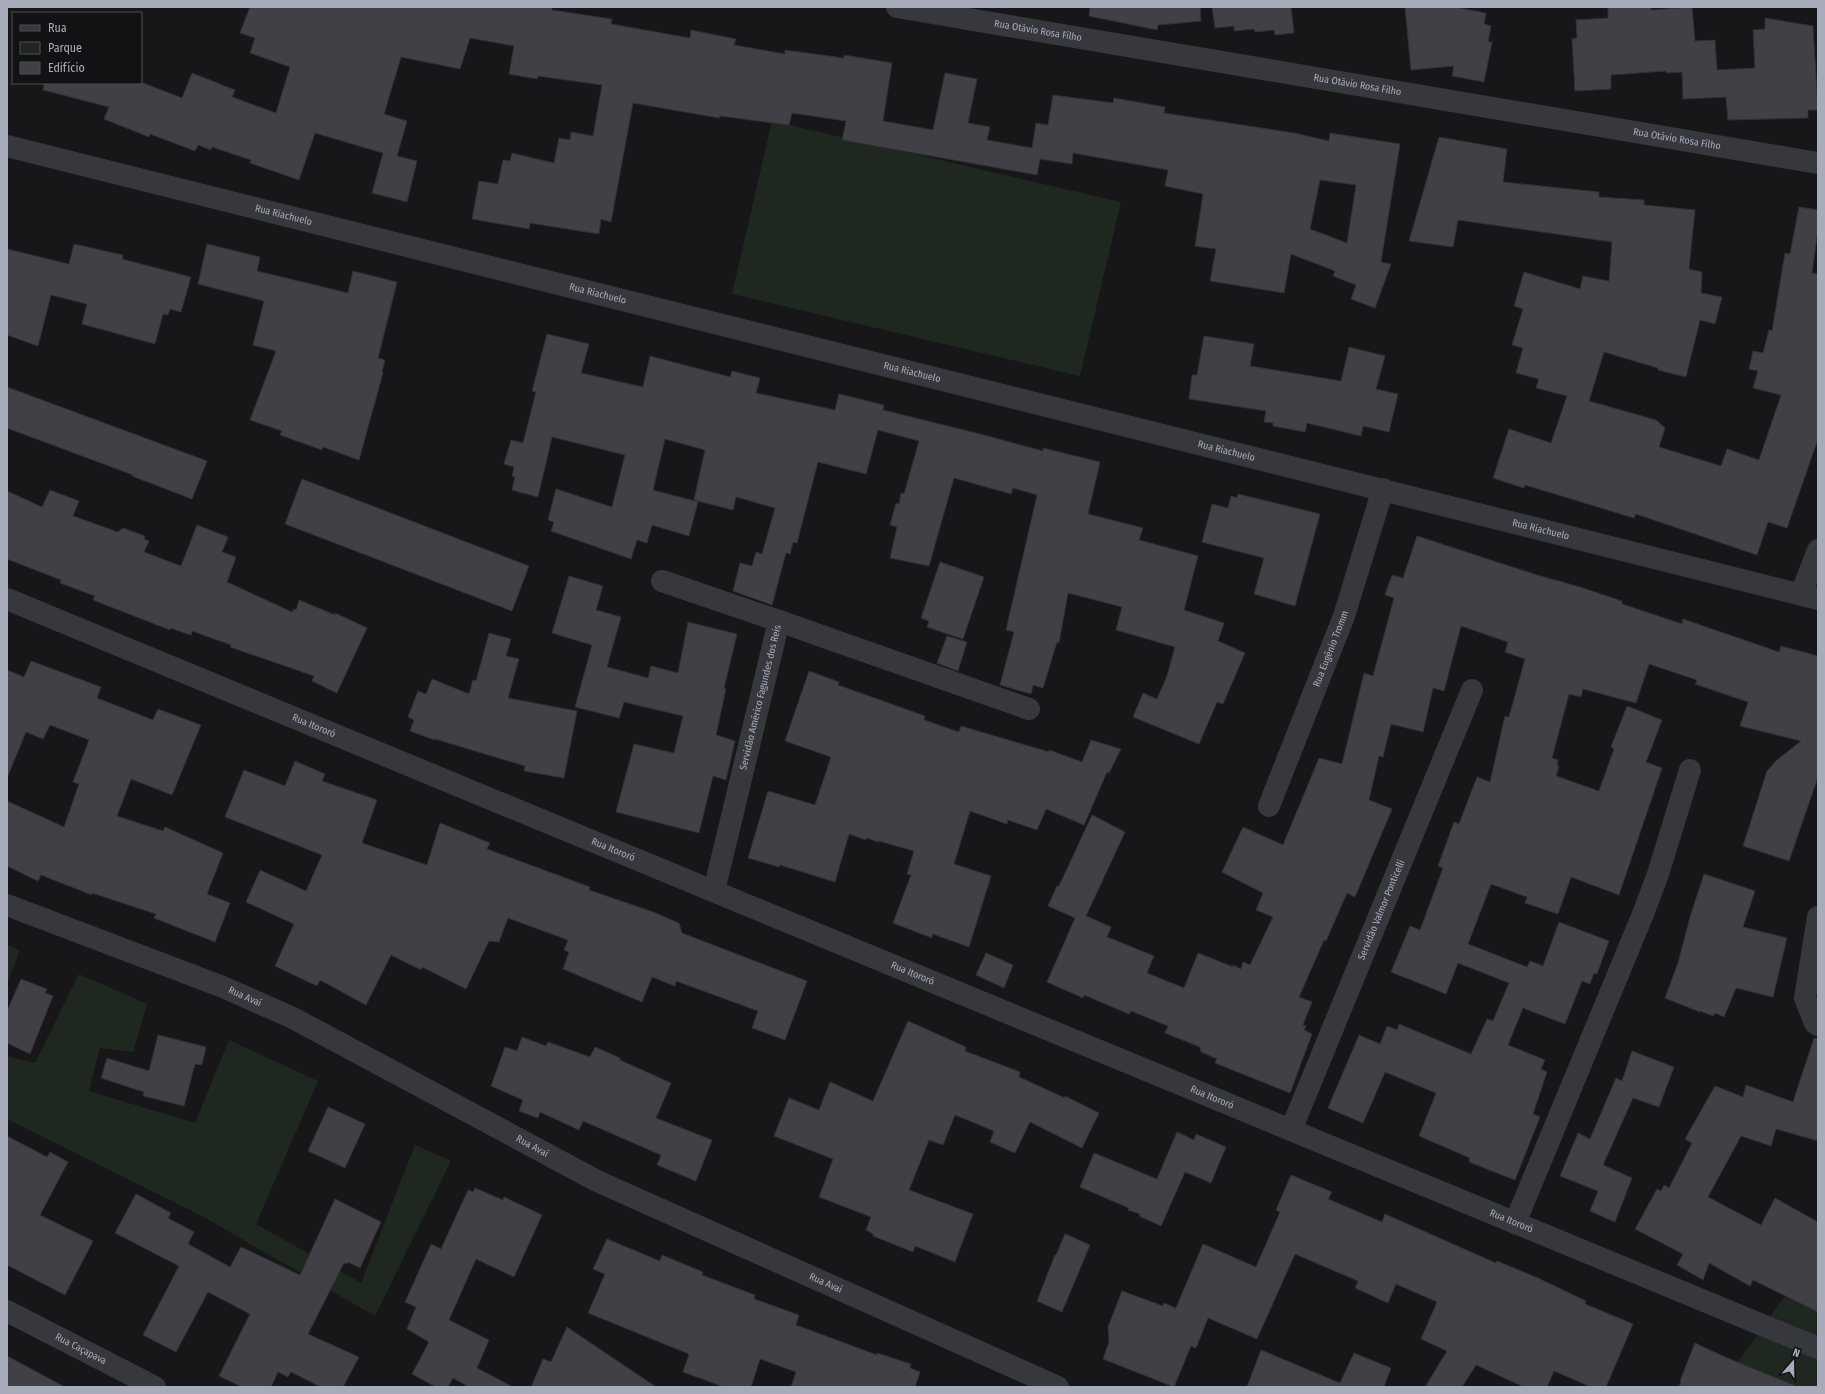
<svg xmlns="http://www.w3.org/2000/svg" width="1825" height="1394" viewBox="0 0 1825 1394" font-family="'Fira Sans Condensed',sans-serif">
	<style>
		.green { fill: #1e2720 }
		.building { fill: #414046; stroke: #313035; fill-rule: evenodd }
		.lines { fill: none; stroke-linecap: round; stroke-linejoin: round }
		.minor { stroke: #37383e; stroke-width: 22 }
		.labels { text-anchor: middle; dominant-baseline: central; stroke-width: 3; stroke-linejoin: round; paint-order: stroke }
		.street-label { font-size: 10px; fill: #a8abba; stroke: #121214 }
	</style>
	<rect width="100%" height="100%" fill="#171719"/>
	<path class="green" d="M 772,121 L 1121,202 L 1080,376 L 732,294 Z
		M 7,945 L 20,950 L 7,984 Z
		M 79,974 L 147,1004 L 133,1052 L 100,1048 L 89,1091 L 195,1123 L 229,1040 L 318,1081 L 256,1224 L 361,1283 L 415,1145 L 451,1161 L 375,1316 L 200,1215 L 7,1119 L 7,1056 L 35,1063 Z
		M 1818,1250 L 1818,1387 L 1720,1387 Z"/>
	<path class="building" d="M 250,7 L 552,7 L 552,10 L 612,19 L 611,24 L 690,38 L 691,30 L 736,39 L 734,45 L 785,54 L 785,50 L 844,58 L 844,55 L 892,63 L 883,121 L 933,130 L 945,73 L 977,79 L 968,123 L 990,127 L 987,140 L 1032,148 L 1036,123 L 1048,125 L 1053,95 L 1113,103 L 1114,98 L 1165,107 L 1164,113 L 1294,133 L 1329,141 L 1330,133 L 1400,144 L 1381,262 L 1391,264 L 1375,308 L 1351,299 L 1356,285 L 1333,276 L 1335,271 L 1291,254 L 1284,293 L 1210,281 L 1216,249 L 1195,246 L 1203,194 L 1165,186 L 1168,170 L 1073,153 L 1072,164 L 1040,159 L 1037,175 L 842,140 L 846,121 L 792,113 L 789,125 L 720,116 L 719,118 L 633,103 L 611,222 L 601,219 L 599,234 L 530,223 L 529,229 L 472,219 L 479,181 L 498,184 L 503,160 L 510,161 L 512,153 L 554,163 L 559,138 L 570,140 L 571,132 L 593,136 L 602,85 L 538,76 L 537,79 L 509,74 L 514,46 L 470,38 L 460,69 L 401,57 L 384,114 L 407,121 L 397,156 L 417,161 L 407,202 L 372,193 L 383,153 L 315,133 L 299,180 L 250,163 L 251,160 L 212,147 L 211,150 L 198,145 L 195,151 L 150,134 L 149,137 L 104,119 L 109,107 L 43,90 L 44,83 L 143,83 L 182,98 L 192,73 L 235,90 L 232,97 L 276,113 L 290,67 L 250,53 L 255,38 L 240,33 ZM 1320,180 L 1356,185 L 1347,243 L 1310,229 Z
		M 1090,7 L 1200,7 L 1201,21 L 1158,25 L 1157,30 L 1089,16 Z
		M 1212,7 L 1291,7 L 1294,33 L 1275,35 L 1274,30 L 1255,32 L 1254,29 L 1234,31 L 1234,26 L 1215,28 Z
		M 1405,7 L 1454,7 L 1486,13 L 1484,24 L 1491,26 L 1488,42 L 1492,42 L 1484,82 L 1452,76 L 1454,66 L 1411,70 Z
		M 1608,7 L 1651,7 L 1651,10 L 1692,7 L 1695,41 L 1715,40 L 1717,70 L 1755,68 L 1753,30 L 1765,29 L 1765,18 L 1813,26 L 1818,110 L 1808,110 L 1808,118 L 1728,120 L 1726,97 L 1683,99 L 1682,72 L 1666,73 L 1666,71 L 1611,75 L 1611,89 L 1575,91 L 1572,39 L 1577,38 L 1576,20 L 1608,18 Z
		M 1439,137 L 1507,149 L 1503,182 L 1599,192 L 1599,197 L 1644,200 L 1644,205 L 1695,210 L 1689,269 L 1702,272 L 1701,293 L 1722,297 L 1715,324 L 1700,320 L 1686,377 L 1658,370 L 1658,368 L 1604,352 L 1589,401 L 1656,420 L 1665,428 L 1659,447 L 1721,466 L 1727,449 L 1759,460 L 1781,395 L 1753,388 L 1758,371 L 1749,369 L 1753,351 L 1763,353 L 1769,330 L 1772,331 L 1785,253 L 1790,254 L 1799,207 L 1818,210 L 1818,230 L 1812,273 L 1818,274 L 1818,439 L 1787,528 L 1768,522 L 1757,555 L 1636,514 L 1634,518 L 1525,485 L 1524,488 L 1493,478 L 1509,429 L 1551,443 L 1567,396 L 1536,388 L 1539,379 L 1516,373 L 1523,348 L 1512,345 L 1523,309 L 1514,306 L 1524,272 L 1580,289 L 1583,276 L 1609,281 L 1612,242 L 1458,220 L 1453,247 L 1409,241 Z
		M 74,244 L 123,255 L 122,259 L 191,277 L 181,312 L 170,309 L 168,315 L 163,314 L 155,344 L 82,324 L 87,304 L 51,295 L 38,346 L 7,335 L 7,249 L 69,264 Z
		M 207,244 L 260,257 L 257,271 L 348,293 L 353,271 L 397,282 L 378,358 L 385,360 L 382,372 L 383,373 L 359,460 L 323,447 L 322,450 L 280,435 L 282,431 L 250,420 L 276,351 L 253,345 L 264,301 L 198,284 Z
		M 547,334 L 589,344 L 581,373 L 643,387 L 650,356 L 730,377 L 732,371 L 760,378 L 756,393 L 835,410 L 839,394 L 884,405 L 883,410 L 980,434 L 1043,451 L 1043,448 L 1100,462 L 1088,514 L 1143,528 L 1139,540 L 1198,556 L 1184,610 L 1224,623 L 1218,641 L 1245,653 L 1223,704 L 1217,702 L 1199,744 L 1133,717 L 1143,693 L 1157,699 L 1167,676 L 1175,647 L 1116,630 L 1122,607 L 1068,593 L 1059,643 L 1057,642 L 1043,688 L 1033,685 L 1031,694 L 1000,685 L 1014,632 L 1006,630 L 1037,495 L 1013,488 L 1011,494 L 954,478 L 929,566 L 890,558 L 897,527 L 890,525 L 896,503 L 899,504 L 901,493 L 904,494 L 919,441 L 878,430 L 866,474 L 818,462 L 797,543 L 793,542 L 790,554 L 786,553 L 772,605 L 733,591 L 740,563 L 752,566 L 756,552 L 762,554 L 775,508 L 736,497 L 733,510 L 694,500 L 705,450 L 665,439 L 653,490 L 698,502 L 689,536 L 652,525 L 647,543 L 637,540 L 631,559 L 551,531 L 554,522 L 548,520 L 556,489 L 612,507 L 625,455 L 552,437 L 538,497 L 512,490 L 515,477 L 512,476 L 514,467 L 504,464 L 511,440 L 523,443 L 536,392 L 532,391 Z
		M 1204,336 L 1254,344 L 1250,366 L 1341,381 L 1349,347 L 1385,356 L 1376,389 L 1398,394 L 1389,432 L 1363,426 L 1361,436 L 1307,423 L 1305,432 L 1273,426 L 1273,423 L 1264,422 L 1266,411 L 1189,399 L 1192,375 L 1197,375 Z
		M 7,387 L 207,461 L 192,499 L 132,476 L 133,475 L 7,428 Z
		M 302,479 L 529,566 L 512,611 L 285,524 Z
		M 50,490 L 79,501 L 73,516 L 118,532 L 123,528 L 145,536 L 144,539 L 149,541 L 144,552 L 181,566 L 197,525 L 228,537 L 222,552 L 236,557 L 227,582 L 292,612 L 294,609 L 296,610 L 299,600 L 335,615 L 335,613 L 367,628 L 337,693 L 312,681 L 314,676 L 230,647 L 231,645 L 192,631 L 191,635 L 170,628 L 170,630 L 93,600 L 95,596 L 60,583 L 61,580 L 7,559 L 7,491 L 42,507 Z
		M 1238,494 L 1320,514 L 1295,606 L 1254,594 L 1264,558 L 1202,542 L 1212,504 L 1228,508 L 1231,496 L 1237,498 Z
		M 1417,536 L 1537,575 L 1580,587 L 1622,601 L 1622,604 L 1682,624 L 1683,619 L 1779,652 L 1781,646 L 1818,656 L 1818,777 L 1789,861 L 1743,846 L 1767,771 L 1777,760 L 1801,741 L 1740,726 L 1748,702 L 1695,684 L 1697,680 L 1649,664 L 1636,703 L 1583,689 L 1581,697 L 1569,694 L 1552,758 L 1558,760 L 1557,766 L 1559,766 L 1556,776 L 1599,791 L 1614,749 L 1611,747 L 1627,706 L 1662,720 L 1646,762 L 1662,768 L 1619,895 L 1571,877 L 1558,914 L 1525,903 L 1527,897 L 1491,884 L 1468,944 L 1527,967 L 1530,961 L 1543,966 L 1559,922 L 1609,941 L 1597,974 L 1594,973 L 1590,984 L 1582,981 L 1565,1024 L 1523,1008 L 1508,1045 L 1545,1060 L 1541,1069 L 1547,1072 L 1533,1114 L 1540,1117 L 1515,1180 L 1469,1162 L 1470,1158 L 1419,1136 L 1436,1093 L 1385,1072 L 1363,1123 L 1328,1108 L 1359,1035 L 1380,1044 L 1387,1026 L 1397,1030 L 1399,1024 L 1471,1054 L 1487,1019 L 1493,1021 L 1509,983 L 1458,963 L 1446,994 L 1391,972 L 1410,926 L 1420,930 L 1443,868 L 1438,866 L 1454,822 L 1459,824 L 1477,777 L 1490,782 L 1505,716 L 1509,717 L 1525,659 L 1505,652 L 1508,642 L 1461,626 L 1444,691 L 1433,688 L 1423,732 L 1391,724 L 1383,757 L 1379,756 L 1369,800 L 1392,809 L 1355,897 L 1347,893 L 1326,941 L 1324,940 L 1299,997 L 1312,1002 L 1303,1025 L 1306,1026 L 1304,1030 L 1312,1034 L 1290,1093 L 1215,1063 L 1217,1059 L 1201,1052 L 1200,1047 L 1165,1033 L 1168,1026 L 1131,1011 L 1129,1014 L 1084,995 L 1083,998 L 1047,982 L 1075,918 L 1048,906 L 1057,886 L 1059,886 L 1092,815 L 1125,832 L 1086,916 L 1111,927 L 1107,937 L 1154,956 L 1147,973 L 1184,988 L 1198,953 L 1233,967 L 1233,965 L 1241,969 L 1243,962 L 1250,965 L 1273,917 L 1256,910 L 1263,893 L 1222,872 L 1243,827 L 1283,845 L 1319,758 L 1342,764 L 1364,673 L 1373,676 L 1394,598 L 1385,595 L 1392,575 L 1403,578 Z
		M 940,562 L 984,577 L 963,639 L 927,627 L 929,621 L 921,618 Z
		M 569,576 L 603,586 L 596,610 L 621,617 L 607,667 L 648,678 L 651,666 L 678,673 L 688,622 L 737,634 L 724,688 L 726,689 L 716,735 L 735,741 L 726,780 L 713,776 L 699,833 L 616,812 L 634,744 L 674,753 L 683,716 L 624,702 L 619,718 L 575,707 L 592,645 L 552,633 Z
		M 489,633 L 511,639 L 506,656 L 519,659 L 508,698 L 577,711 L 564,778 L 524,771 L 525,766 L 435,739 L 435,740 L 410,731 L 414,720 L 408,717 L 418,691 L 426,694 L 432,679 L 469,694 L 473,680 L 476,681 Z
		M 947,636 L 967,642 L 958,671 L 937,663 Z
		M 31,661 L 101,687 L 97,698 L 153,720 L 158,709 L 201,725 L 172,795 L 131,779 L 117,816 L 163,831 L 165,827 L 223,853 L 207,894 L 230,903 L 215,942 L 154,918 L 156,914 L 92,893 L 92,895 L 41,875 L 38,881 L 7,866 L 7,801 L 64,827 L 79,784 L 73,782 L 89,740 L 50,725 L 43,739 L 26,732 L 7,778 L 7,670 L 24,677 Z
		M 809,671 L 839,682 L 838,685 L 925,716 L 924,720 L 959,732 L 961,726 L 1049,752 L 1049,750 L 1082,762 L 1091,740 L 1121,749 L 1109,773 L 1107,772 L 1084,825 L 1046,809 L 1037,830 L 1008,820 L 1007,824 L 970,811 L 954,864 L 991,876 L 969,947 L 933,934 L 932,938 L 893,923 L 911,875 L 907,874 L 914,851 L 879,841 L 878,842 L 867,838 L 866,840 L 849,834 L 835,882 L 780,865 L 779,867 L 748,858 L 768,791 L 815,805 L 831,757 L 785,741 Z
		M 295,761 L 325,774 L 322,781 L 377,800 L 362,843 L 427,865 L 440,823 L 490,843 L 487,849 L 590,887 L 589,890 L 653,912 L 679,923 L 682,933 L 807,981 L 785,1040 L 752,1028 L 758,1011 L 676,981 L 675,986 L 652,977 L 642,1002 L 563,969 L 569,952 L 564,950 L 568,940 L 508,918 L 499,942 L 489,941 L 466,989 L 422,967 L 421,970 L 391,955 L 366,1005 L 320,980 L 317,986 L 275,966 L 294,924 L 246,902 L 260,870 L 306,891 L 322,855 L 225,817 L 244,770 L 285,786 Z
		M 1704,874 L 1755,891 L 1743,927 L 1787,938 L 1773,997 L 1736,988 L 1724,1017 L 1715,1013 L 1713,1016 L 1700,1011 L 1700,1012 L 1665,998 L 1678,963 L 1690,917 Z
		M 986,953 L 1013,965 L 1004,988 L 976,975 Z
		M 21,979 L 47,989 L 45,993 L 53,996 L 30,1054 L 7,1043 L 7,1011 Z
		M 908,1021 L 966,1047 L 965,1051 L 1020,1072 L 1019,1077 L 1065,1098 L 1065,1096 L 1099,1113 L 1082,1148 L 1030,1122 L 1015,1153 L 990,1142 L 994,1131 L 955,1115 L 943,1145 L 929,1140 L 909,1190 L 973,1214 L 955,1262 L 915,1246 L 913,1252 L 873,1236 L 873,1234 L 866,1230 L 871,1217 L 819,1197 L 833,1159 L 774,1136 L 789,1098 L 819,1110 L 830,1082 L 873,1101 Z
		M 158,1035 L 206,1047 L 202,1065 L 195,1064 L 184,1106 L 143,1096 L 144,1092 L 101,1078 L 107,1058 L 149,1071 Z
		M 522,1037 L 546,1046 L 548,1042 L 590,1057 L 595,1047 L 620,1058 L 620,1060 L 671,1083 L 656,1118 L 712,1140 L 696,1181 L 657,1165 L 661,1155 L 583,1121 L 579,1130 L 540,1112 L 538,1118 L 519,1111 L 523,1100 L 491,1086 L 505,1047 L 517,1051 Z
		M 1814,1038 L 1818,1039 L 1818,1141 L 1776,1129 L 1771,1146 L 1741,1136 L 1708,1197 L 1761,1225 L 1775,1198 L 1818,1222 L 1818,1312 L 1753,1280 L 1750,1286 L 1709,1263 L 1703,1280 L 1677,1265 L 1683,1254 L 1635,1229 L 1657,1189 L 1661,1191 L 1664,1185 L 1669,1188 L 1692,1143 L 1685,1139 L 1715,1086 L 1743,1097 L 1746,1085 L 1793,1102 Z
		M 1632,1051 L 1674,1067 L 1659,1107 L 1633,1098 L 1603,1165 L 1632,1178 L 1615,1222 L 1590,1211 L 1598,1191 L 1560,1176 L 1578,1133 L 1590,1139 L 1616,1078 L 1622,1081 Z
		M 328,1107 L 365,1124 L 345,1168 L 308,1151 Z
		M 1177,1132 L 1194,1140 L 1196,1134 L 1226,1147 L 1211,1183 L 1185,1172 L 1161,1226 L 1139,1216 L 1140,1214 L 1128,1210 L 1129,1208 L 1080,1187 L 1094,1153 L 1157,1179 Z
		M 7,1136 L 47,1157 L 50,1152 L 68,1162 L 40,1215 L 93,1241 L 65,1295 L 7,1265 Z
		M 1291,1175 L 1332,1192 L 1328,1199 L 1382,1222 L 1385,1214 L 1496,1263 L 1497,1261 L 1538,1278 L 1586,1301 L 1585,1304 L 1633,1324 L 1606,1387 L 1591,1387 L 1554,1371 L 1547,1387 L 1524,1387 L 1476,1365 L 1462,1387 L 1425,1387 L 1447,1351 L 1421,1339 L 1437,1302 L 1396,1284 L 1388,1303 L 1355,1288 L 1358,1281 L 1295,1254 L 1257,1339 L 1208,1318 L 1196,1348 L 1191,1346 L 1174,1387 L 1103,1359 L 1109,1342 L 1108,1327 L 1122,1291 L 1163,1306 L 1164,1303 L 1176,1308 L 1203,1244 L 1256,1267 L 1280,1212 L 1276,1210 Z
		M 475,1188 L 503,1200 L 504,1197 L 542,1215 L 514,1277 L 476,1259 L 449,1320 L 489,1340 L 477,1368 L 513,1387 L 469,1387 L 453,1378 L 448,1387 L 436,1387 L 412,1374 L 429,1342 L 407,1329 L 416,1307 L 405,1302 L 431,1244 L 441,1249 L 468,1190 L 473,1192 Z
		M 136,1194 L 171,1213 L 168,1218 L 194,1232 L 188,1244 L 230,1267 L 241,1247 L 300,1275 L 335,1199 L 381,1222 L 360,1268 L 348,1262 L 347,1264 L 344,1263 L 308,1334 L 359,1357 L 343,1387 L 321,1387 L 291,1372 L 288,1377 L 278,1372 L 271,1387 L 242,1387 L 219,1376 L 250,1314 L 208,1292 L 176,1352 L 143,1335 L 179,1266 L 115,1233 Z
		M 1065,1234 L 1090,1245 L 1062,1312 L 1037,1301 L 1055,1255 L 1056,1255 Z
		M 607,1239 L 660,1261 L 662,1255 L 703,1272 L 702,1275 L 755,1295 L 754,1299 L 799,1315 L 796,1325 L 877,1355 L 877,1353 L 911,1364 L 910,1368 L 920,1372 L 915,1387 L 791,1387 L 796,1372 L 760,1359 L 751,1387 L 724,1387 L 683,1372 L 689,1354 L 588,1313 L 605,1274 L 593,1269 Z
		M 567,1327 L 656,1387 L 531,1387 L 543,1359 L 551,1362 Z
		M 1695,1343 L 1725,1357 L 1798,1387 L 1679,1387 L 1681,1381 L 1680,1381 Z
		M 1261,1350 L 1340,1383 L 1354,1353 L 1391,1368 L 1384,1387 L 1247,1387 Z
		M 7,1356 L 65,1387 L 7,1387 Z"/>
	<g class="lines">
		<g class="minor">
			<path id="s1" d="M 897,7 L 1818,163"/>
			<path id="s2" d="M 7,146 L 1818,599"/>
			<path d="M 662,581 L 779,621"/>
			<path d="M 1801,594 L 1818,550"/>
			<path id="s3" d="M 7,599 L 1818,1348"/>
			<path id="s4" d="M 1269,806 L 1344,616 L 1383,489"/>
			<path id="s5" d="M 714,891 L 779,621 L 1029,709"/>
			<path id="s6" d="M 7,905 L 223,987 L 293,1018 L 597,1181 L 1058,1387"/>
			<path d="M 1818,917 L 1805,998 L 1815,1023 L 1818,1025"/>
			<path id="s7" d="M 1291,1130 L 1472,690"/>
			<path d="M 1515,1223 L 1643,914 L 1658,874 L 1690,770"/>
			<path id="s8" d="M 7,1311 L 155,1387"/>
		</g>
	</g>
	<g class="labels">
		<g class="street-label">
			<text stroke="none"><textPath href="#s1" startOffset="143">Rua Otávio Rosa Filho</textPath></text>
			<text stroke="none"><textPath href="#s1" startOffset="467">Rua Otávio Rosa Filho</textPath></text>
			<text stroke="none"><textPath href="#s1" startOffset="791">Rua Otávio Rosa Filho</textPath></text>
			<text stroke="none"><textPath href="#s2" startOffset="285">Rua Riachuelo</textPath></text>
			<text stroke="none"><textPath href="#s2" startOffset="609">Rua Riachuelo</textPath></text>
			<text stroke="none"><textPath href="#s2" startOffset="933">Rua Riachuelo</textPath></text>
			<text stroke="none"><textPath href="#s2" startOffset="1257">Rua Riachuelo</textPath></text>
			<text stroke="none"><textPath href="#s2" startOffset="1581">Rua Riachuelo</textPath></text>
			<text stroke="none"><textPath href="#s4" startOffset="169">Rua Eugênio Tromm</textPath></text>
			<text stroke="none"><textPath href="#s5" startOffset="199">Servidão Américo Fagundes dos Reis</textPath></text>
			<text stroke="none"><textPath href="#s3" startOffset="332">Rua Itororó</textPath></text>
			<text stroke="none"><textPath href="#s3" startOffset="656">Rua Itororó</textPath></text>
			<text stroke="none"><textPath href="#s7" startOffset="238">Servidão Valmor Ponticelli</textPath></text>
			<text stroke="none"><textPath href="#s3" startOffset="980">Rua Itororó</textPath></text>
			<text stroke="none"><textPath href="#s6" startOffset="255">Rua Avaí</textPath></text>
			<text stroke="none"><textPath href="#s3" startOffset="1304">Rua Itororó</textPath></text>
			<text stroke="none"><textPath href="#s6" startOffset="579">Rua Avaí</textPath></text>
			<text stroke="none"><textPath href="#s3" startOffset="1628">Rua Itororó</textPath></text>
			<text stroke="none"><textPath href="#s6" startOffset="903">Rua Avaí</textPath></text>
			<text stroke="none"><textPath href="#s8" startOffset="83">Rua Caçapava</textPath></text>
		</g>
	</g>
	<rect width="1825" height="1394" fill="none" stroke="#a8abba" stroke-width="16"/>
	<rect x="12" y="12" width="130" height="72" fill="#121214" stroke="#4e4f56"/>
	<rect x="20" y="25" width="20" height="6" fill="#37383e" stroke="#4e4f56"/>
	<text x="48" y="32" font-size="12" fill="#a8abba">Rua</text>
	<rect x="20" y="42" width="20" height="12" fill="#1e2720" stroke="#4e4f56"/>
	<text x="48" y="52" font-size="12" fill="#a8abba">Parque</text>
	<rect x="20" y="62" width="20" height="12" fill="#414046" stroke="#4e4f56"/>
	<text x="48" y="72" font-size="12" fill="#a8abba">Edifício</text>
	<g transform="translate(1793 1362) rotate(20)" stroke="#121214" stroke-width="3" paint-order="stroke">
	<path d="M0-3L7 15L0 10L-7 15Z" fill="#a8abba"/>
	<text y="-6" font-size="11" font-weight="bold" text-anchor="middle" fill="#a8abba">N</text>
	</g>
</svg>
